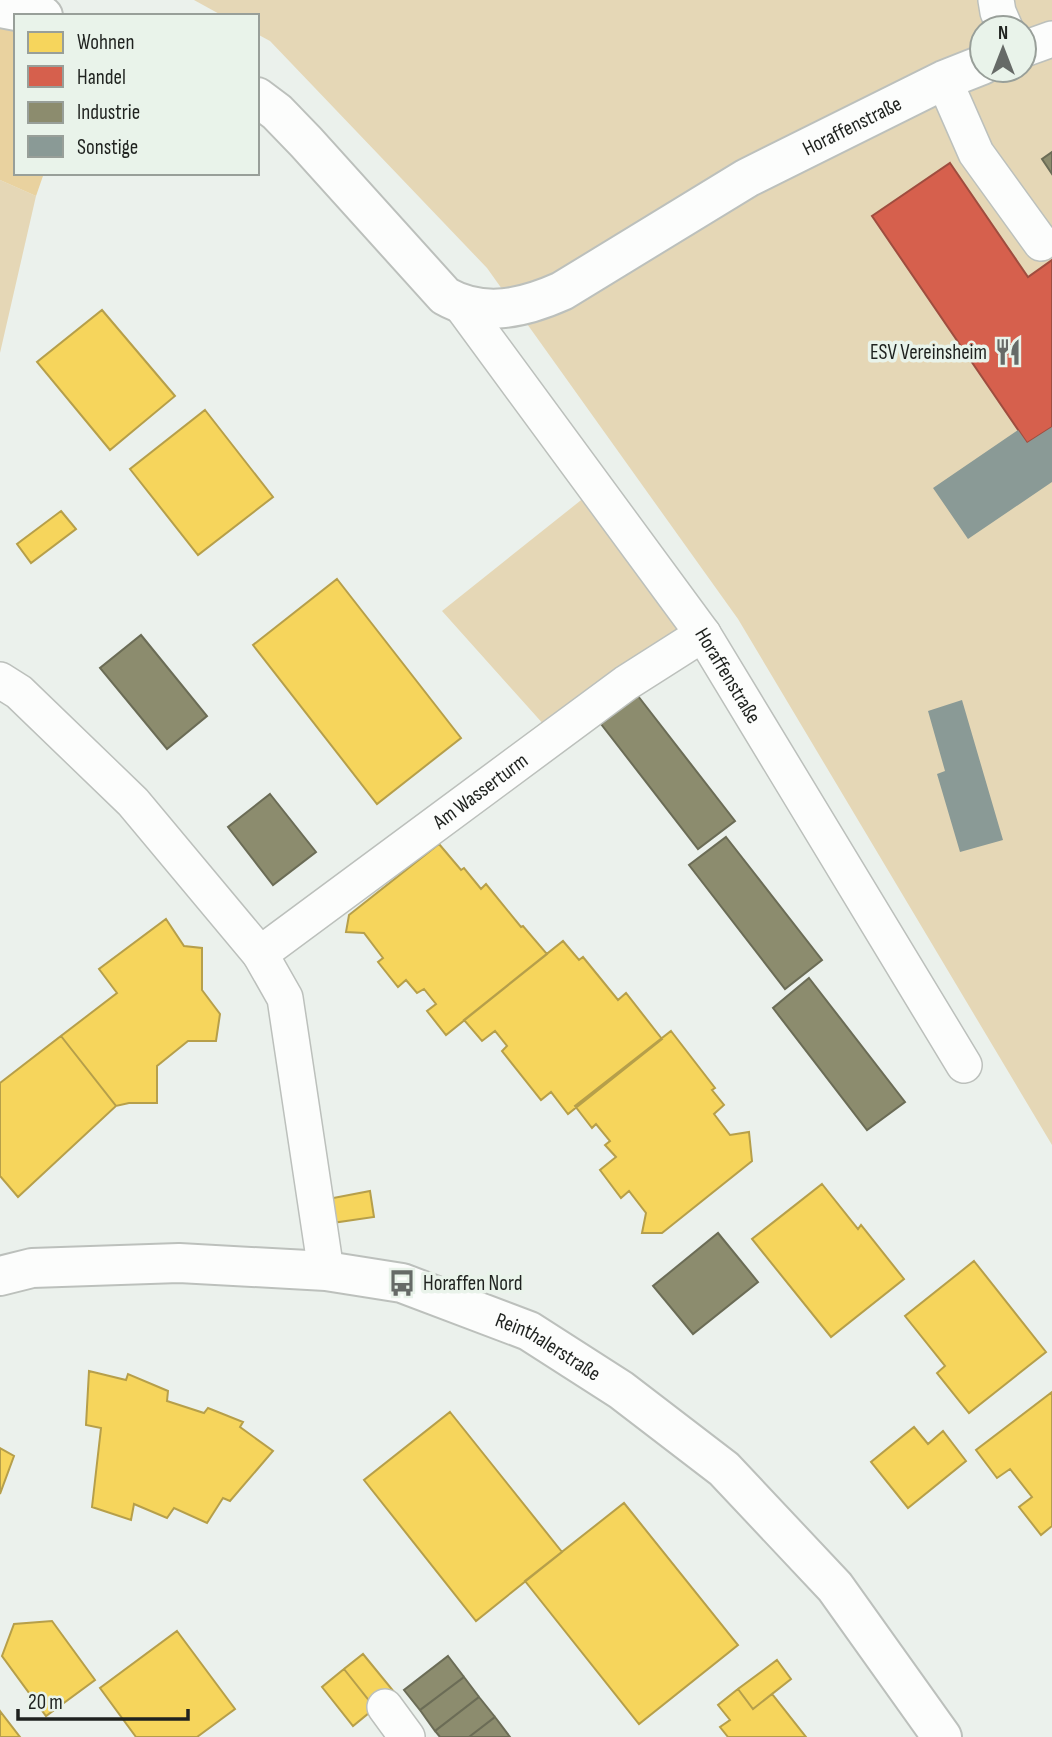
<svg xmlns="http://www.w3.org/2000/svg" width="1052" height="1737" viewBox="0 0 1052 1737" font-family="'Sofia Sans Condensed',sans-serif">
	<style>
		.green { fill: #e5d7b6; fill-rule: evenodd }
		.forest { fill: #e9d29f }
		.homes { fill: #f6d55c; stroke: #b69f4a; stroke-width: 2 }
		.shops { fill: #d6604d; stroke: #9f4d3f; stroke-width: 2 }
		.industry { fill: #8c8c6e; stroke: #6b6c56; stroke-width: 2 }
		.building { fill: #8a9a96 }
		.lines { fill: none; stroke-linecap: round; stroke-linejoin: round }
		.lane-casing { stroke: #bcc0bc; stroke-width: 38 }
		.street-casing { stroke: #bcc0bc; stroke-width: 42 }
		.lane { stroke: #fcfdfc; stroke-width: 35 }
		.street { stroke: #fcfdfc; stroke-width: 38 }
		.labels { text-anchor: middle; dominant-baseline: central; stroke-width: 7; stroke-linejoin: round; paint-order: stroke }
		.street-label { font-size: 21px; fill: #1f221f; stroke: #e9f3ea }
		.poi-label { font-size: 21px; fill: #1f221f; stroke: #e9f3ea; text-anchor: end }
	</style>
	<rect width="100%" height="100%" fill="#ebf1ec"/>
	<path class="green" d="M 194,0 L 1052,0 L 1052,1145 L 738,619 L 487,268 L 270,41 L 257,34 L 257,16 L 223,16 ZM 982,28 L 1024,28 L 1024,70 L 982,70 Z
		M 0,180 L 36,196 L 0,353 Z
		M 595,489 L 703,634 L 554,736 L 442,611 Z"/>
	<path class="forest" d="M 0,24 L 16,27 L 16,173 L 44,173 L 36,196 L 0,180 Z"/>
	<path class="homes" d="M 102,310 L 175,396 L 110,450 L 37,362 Z
		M 205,410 L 273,497 L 198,555 L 130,469 Z
		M 61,511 L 76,529 L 31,563 L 17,544 Z
		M 337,579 L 461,738 L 377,804 L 253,645 Z
		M 439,844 L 461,870 L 464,868 L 481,889 L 486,884 L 521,927 L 523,926 L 547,954 L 446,1035 L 427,1011 L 436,1004 L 424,989 L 417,993 L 406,980 L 398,987 L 378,962 L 383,958 L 364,933 L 346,932 L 349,915 Z
		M 166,919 L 184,946 L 202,948 L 202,990 L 220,1014 L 216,1041 L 188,1041 L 157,1066 L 157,1103 L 129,1103 L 116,1106 L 61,1036 L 117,993 L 99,969 Z
		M 563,941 L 579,960 L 583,957 L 618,1000 L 626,993 L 662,1039 L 568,1114 L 551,1092 L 541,1100 L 502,1051 L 507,1046 L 495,1031 L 482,1041 L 464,1020 Z
		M 671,1031 L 715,1088 L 712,1090 L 724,1105 L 714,1114 L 730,1135 L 749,1132 L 752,1161 L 662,1233 L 642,1233 L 646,1213 L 629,1191 L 621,1198 L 600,1170 L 616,1157 L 605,1145 L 610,1141 L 596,1124 L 592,1128 L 575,1106 Z
		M 61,1036 L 116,1106 L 18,1197 L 0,1176 L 0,1083 Z
		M 822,1184 L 858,1229 L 861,1225 L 904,1279 L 831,1337 L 752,1239 Z
		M 370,1191 L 374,1217 L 332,1223 L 328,1199 Z
		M 974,1261 L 1046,1352 L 969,1413 L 937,1373 L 945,1366 L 905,1316 Z
		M 89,1371 L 126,1380 L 128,1374 L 168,1391 L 167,1401 L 204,1413 L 208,1408 L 243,1422 L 240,1427 L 273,1451 L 230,1501 L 223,1498 L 207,1523 L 174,1508 L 167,1518 L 134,1504 L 131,1520 L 92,1507 L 101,1428 L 86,1425 Z
		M 1052,1392 L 1052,1526 L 1041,1535 L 1019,1507 L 1032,1497 L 1010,1469 L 997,1478 L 976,1450 Z
		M 450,1412 L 562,1552 L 476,1621 L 364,1480 Z
		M 914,1427 L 928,1444 L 943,1431 L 966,1461 L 908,1508 L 871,1462 Z
		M 0,1448 L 14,1456 L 0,1494 Z
		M 624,1503 L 738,1645 L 639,1724 L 525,1581 Z
		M 52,1621 L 95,1680 L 46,1716 L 2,1656 L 14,1624 Z
		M 177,1631 L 235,1709 L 197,1737 L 136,1737 L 100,1688 Z
		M 363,1654 L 395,1693 L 375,1708 L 344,1669 Z
		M 777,1660 L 791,1679 L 753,1709 L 738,1689 Z
		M 344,1669 L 375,1708 L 353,1726 L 322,1687 Z
		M 738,1689 L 753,1709 L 772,1694 L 806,1737 L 728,1737 L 720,1727 L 730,1720 L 718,1705 Z
		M 0,1711 L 20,1737 L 0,1737 Z"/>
	<path class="shops" d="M 950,163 L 1028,277 L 1052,260 L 1052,427 L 1027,443 L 872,216 Z"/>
	<path class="industry" d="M 1052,152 L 1052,174 L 1042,159 Z
		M 141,635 L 207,716 L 167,749 L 100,668 Z
		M 638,696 L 735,821 L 698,849 L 601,724 Z
		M 270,794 L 316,852 L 273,885 L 228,827 Z
		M 726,837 L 822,960 L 785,989 L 689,865 Z
		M 809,978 L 905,1102 L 867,1130 L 773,1008 Z
		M 718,1233 L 758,1282 L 693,1334 L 653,1286 Z
		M 448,1656 L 464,1677 L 420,1710 L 404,1690 Z
		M 464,1677 L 479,1697 L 435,1731 L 420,1710 Z
		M 479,1697 L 495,1717 L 469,1737 L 440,1737 L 435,1731 Z
		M 495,1717 L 510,1737 L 469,1737 Z"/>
	<path class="building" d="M 1052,427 L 1052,482 L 968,539 L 933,488 L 1018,430 L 1027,443 Z
		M 962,700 L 1003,840 L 960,852 L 937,774 L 945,771 L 928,711 Z"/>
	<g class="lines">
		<defs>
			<g id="lane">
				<path d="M 996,0 L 998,12 L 1005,28"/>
				<path d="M 1024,49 L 1052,39"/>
				<path d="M 944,80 L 976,153 L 1041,243"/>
				<path id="s1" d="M 461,305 L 703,634 L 964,1065"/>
				<path id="s2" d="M 0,680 L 19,692 L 133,802 L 260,954 L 626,683 L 703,634"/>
				<path d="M 260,954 L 285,998 L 326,1271"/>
				<path d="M 385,1707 L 407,1737"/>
			</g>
			<g id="street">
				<path d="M 0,8 L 43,16"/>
				<path id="s3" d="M 257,97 L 277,112 L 306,142 L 445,296 C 484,318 524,308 562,291 L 747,178 L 944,80 L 982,65"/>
				<path id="s4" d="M 0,1276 L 32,1268 L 179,1263 L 326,1271 L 402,1283 L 529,1331 L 621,1390 L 724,1469 L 835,1587 L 942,1737"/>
			</g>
		</defs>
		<use href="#lane" class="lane-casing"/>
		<use href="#street" class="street-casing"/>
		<use href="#lane" class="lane"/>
		<use href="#street" class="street"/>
	</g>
	<defs>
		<symbol id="restaurant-bare" viewBox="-9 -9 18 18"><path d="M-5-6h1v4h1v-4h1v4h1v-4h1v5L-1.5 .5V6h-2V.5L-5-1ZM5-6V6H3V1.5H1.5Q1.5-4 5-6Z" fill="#666a67" stroke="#e9f3ea" stroke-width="2.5" paint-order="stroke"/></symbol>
		<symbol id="bus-bare" viewBox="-9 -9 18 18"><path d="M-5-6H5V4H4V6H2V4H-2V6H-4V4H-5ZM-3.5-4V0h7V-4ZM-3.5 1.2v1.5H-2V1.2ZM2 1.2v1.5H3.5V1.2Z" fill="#666a67" stroke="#e9f3ea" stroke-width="2.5" paint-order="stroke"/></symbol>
	</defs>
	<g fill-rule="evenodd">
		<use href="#restaurant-bare" x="989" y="333" width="38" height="38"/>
		<use href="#bus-bare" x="383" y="1264" width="38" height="38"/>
	</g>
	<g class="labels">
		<g class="street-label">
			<text stroke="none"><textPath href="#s3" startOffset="730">Horaffenstraße</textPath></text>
			<text stroke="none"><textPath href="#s1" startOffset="457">Horaffenstraße</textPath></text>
			<text stroke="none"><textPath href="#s2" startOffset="653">Am Wasserturm</textPath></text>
			<text stroke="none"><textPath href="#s4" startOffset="564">Reinthalerstraße</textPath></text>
		</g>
		<g class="poi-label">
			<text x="987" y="352">ESV Vereinsheim</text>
			<text x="423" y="1283" text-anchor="start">Horaffen Nord</text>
		</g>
	</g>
	<rect x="14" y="14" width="245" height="161" fill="#e9f3ea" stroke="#989f99" stroke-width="2"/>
	<rect x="28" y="32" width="35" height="21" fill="#f6d55c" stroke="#989f99" stroke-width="2"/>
	<text x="77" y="49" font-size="21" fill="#1f221f">Wohnen</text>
	<rect x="28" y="66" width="35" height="21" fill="#d6604d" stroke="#989f99" stroke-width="2"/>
	<text x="77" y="84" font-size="21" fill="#1f221f">Handel</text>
	<rect x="28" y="102" width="35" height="21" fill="#8c8c6e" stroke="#989f99" stroke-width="2"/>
	<text x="77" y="119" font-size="21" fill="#1f221f">Industrie</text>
	<rect x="28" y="136" width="35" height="21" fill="#8a9a96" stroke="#989f99" stroke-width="2"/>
	<text x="77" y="154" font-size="21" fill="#1f221f">Sonstige</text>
	<g transform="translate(1003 49)"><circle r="33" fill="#e9f3ea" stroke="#989f99" stroke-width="2"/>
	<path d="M0-5L12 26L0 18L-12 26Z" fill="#666a67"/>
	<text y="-10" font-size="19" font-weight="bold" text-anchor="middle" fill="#1f221f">N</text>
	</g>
	<path d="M18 1709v10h170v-10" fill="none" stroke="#1f221f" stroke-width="3.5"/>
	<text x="28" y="1709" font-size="21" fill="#1f221f" stroke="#e9f3ea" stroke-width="5" paint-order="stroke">20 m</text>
</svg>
